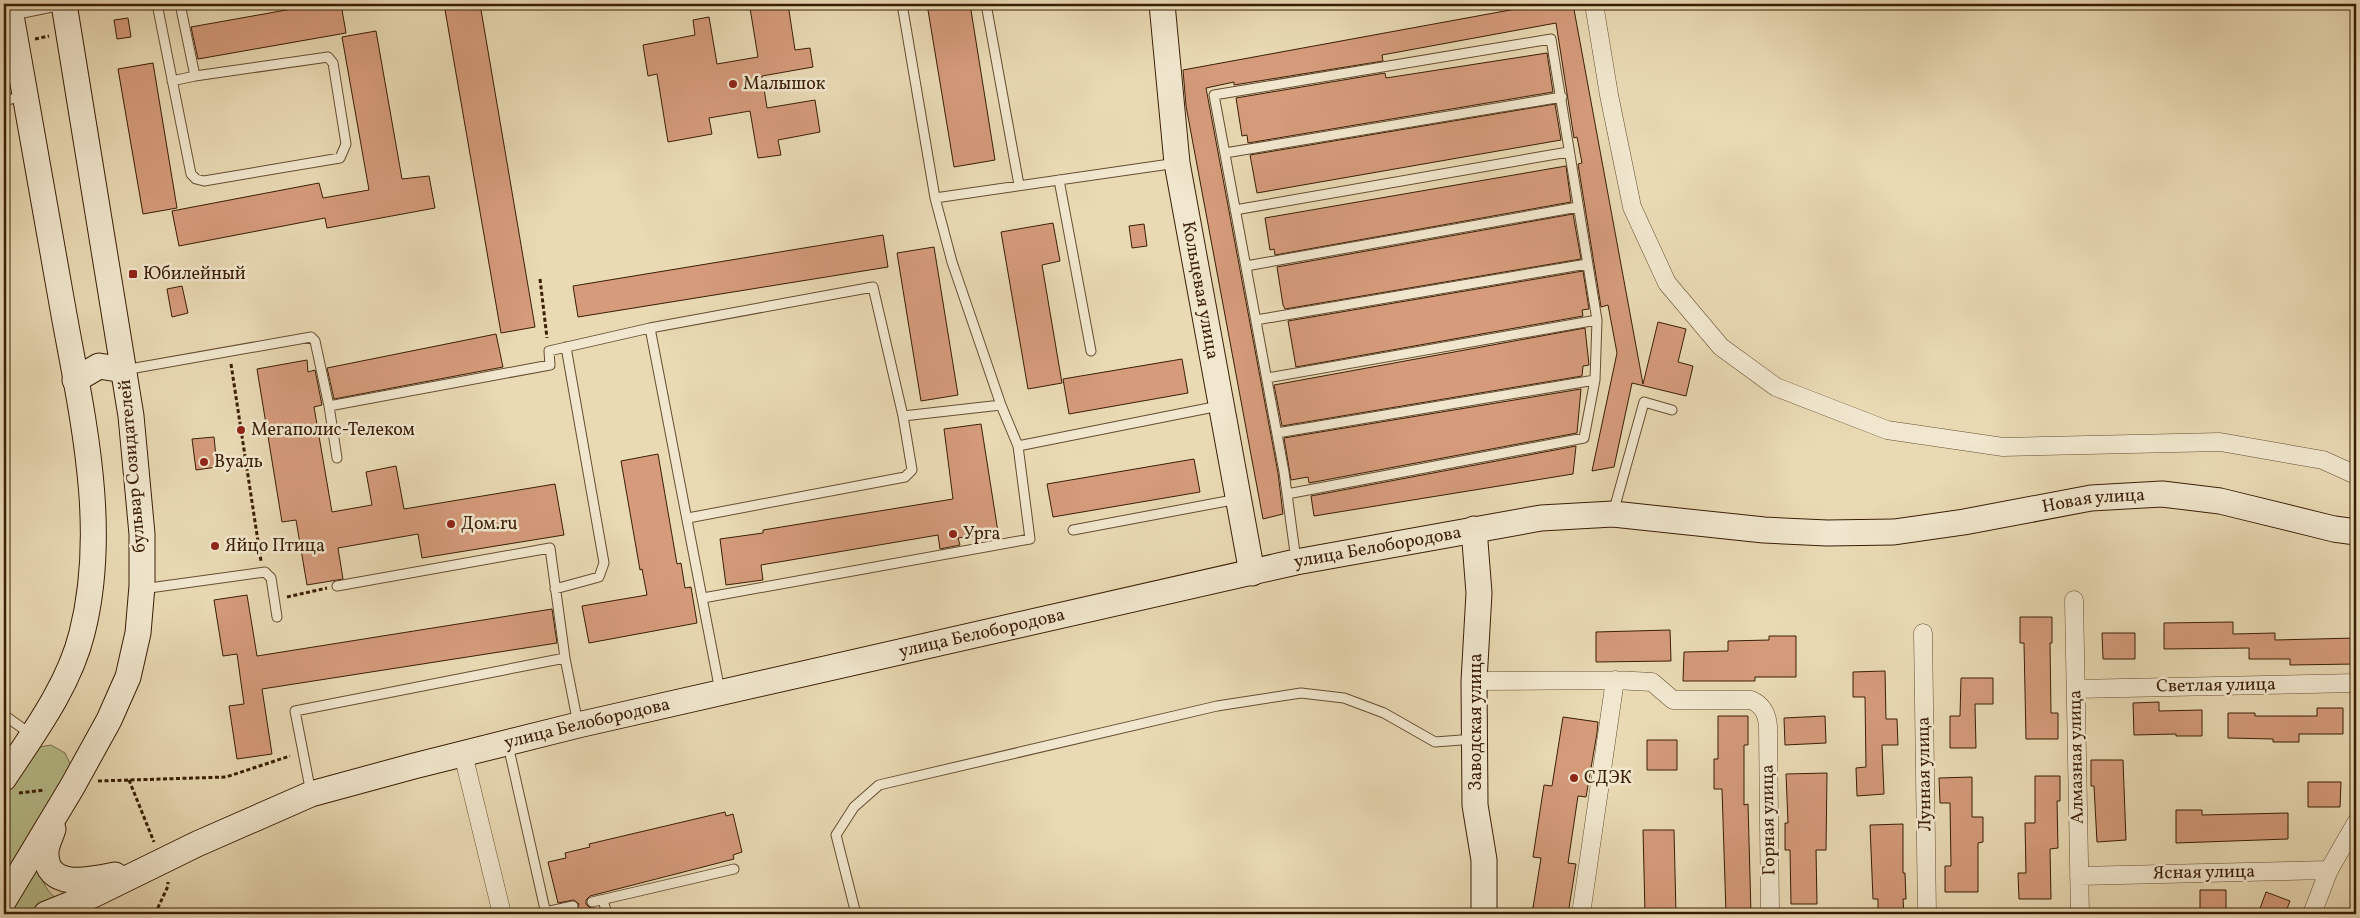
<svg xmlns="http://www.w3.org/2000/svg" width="2360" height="918" viewBox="0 0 2360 918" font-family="Vollkorn,serif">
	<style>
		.green { fill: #b8bf8c; stroke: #796e48 }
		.building { fill: #d59b7b; stroke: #3a1e05 }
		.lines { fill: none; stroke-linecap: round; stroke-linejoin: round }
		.lane-casing { stroke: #664d31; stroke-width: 11 }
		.street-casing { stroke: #664d31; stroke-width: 19 }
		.secondary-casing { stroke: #3a1e05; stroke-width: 27 }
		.path { stroke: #3a1e05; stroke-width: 3; stroke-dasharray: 4 2.5; stroke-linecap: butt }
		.lane { stroke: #f1e7ce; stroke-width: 9 }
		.street { stroke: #f1e7ce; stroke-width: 18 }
		.secondary { stroke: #f1e7ce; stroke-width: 25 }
		.poi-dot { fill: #8f2418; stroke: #f1e7ce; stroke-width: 2 }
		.labels { text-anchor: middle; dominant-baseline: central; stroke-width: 5; stroke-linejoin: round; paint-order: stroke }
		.poi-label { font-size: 18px; fill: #3a1e05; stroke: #f1e7ce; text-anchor: start }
		.street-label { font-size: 18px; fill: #3a1e05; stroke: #f1e7ce }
	</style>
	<rect width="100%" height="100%" fill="#e9dab4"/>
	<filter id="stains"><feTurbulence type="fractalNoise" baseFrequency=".004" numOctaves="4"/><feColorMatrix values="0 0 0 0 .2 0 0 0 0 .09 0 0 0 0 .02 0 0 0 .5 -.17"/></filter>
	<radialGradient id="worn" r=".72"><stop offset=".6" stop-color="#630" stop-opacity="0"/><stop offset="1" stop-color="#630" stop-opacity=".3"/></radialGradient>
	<path class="green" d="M 51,745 L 65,753 L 73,770 L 4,881 L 4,794 L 34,748 Z
		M 38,865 C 42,882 46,892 61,902 L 33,914 L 10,914 Z"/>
	<path class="building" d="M 320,4 L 341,4 L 346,33 L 198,59 L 191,27 Z
		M 444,4 L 480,4 L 535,327 L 501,333 Z
		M 774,4 L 788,4 L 795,50 L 810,48 L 813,67 L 762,76 L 767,108 L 815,100 L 820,132 L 778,140 L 781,155 L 758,158 L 750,111 L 709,118 L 712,134 L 668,142 L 657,74 L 648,76 L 643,45 L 695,35 L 693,20 L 709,17 L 717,64 L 758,57 L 750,8 Z
		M 927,4 L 970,4 L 995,160 L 954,167 Z
		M 1543,4 L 1573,4 L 1643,384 L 1658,322 L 1686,329 L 1678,362 L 1693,366 L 1686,396 L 1632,383 L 1614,467 L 1592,471 L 1617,353 L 1608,305 L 1601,307 L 1578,164 L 1582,163 L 1577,137 L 1574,138 L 1556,23 L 1382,55 L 1383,61 L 1234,85 L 1234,82 L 1206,88 L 1278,473 L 1283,514 L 1263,519 L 1186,106 L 1183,70 Z
		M 128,18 L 131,37 L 117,39 L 114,20 Z
		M 376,31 L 402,179 L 429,176 L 435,208 L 327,228 L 325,218 L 179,246 L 172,211 L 319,183 L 323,198 L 369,190 L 342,37 Z
		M 1547,53 L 1553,92 L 1248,143 L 1247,135 L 1242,136 L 1236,98 L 1385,73 L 1386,78 Z
		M 153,63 L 177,208 L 143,214 L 118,69 Z
		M 1555,104 L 1561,140 L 1257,193 L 1250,155 Z
		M 1566,166 L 1571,202 L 1275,255 L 1274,249 L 1270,250 L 1265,218 Z
		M 1573,214 L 1581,259 L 1285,309 L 1283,305 L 1277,267 Z
		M 1053,223 L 1060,261 L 1042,265 L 1062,383 L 1028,389 L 1001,232 Z
		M 1144,224 L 1147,246 L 1132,248 L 1129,226 Z
		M 883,235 L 888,267 L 578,317 L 573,286 Z
		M 934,247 L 958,395 L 921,401 L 897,253 Z
		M 1583,271 L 1589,309 L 1582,310 L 1583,316 L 1296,367 L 1288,321 Z
		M 182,286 L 188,313 L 172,317 L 167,289 Z
		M 1585,328 L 1589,365 L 1583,366 L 1582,376 L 1282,426 L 1274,385 Z
		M 496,334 L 503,367 L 334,399 L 327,368 Z
		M 1182,359 L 1188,393 L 1069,414 L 1063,379 Z
		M 307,360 L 308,372 L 315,370 L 322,405 L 314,407 L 332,512 L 372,505 L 366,472 L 396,466 L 404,509 L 555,484 L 564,535 L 422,558 L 418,534 L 338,548 L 343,579 L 307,585 L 296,520 L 282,522 L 257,369 Z
		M 1581,389 L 1577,433 L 1309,483 L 1308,477 L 1291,480 L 1284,438 Z
		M 981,424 L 998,532 L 958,538 L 960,545 L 940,549 L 938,535 L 761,565 L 763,580 L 726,585 L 720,539 L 763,533 L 763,530 L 953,499 L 944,429 Z
		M 214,437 L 217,467 L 196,470 L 192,439 Z
		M 1576,446 L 1573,474 L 1314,516 L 1311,496 Z
		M 658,454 L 677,564 L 681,563 L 685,588 L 691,587 L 697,623 L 589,643 L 582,606 L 647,595 L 642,569 L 640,570 L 621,461 Z
		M 1194,459 L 1200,492 L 1053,517 L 1047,484 Z
		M 247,595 L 257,656 L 552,609 L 557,643 L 262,689 L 272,754 L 237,759 L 229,706 L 244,704 L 237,654 L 223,656 L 214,600 Z
		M 2020,617 L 2052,617 L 2052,643 L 2050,643 L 2051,713 L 2058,713 L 2058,739 L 2026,739 L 2024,643 L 2020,643 Z
		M 2233,622 L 2233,634 L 2275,633 L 2275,640 L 2356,638 L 2356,664 L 2290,665 L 2290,659 L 2249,659 L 2249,648 L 2164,649 L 2164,623 Z
		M 1670,630 L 1671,661 L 1596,662 L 1596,632 Z
		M 2102,633 L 2135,633 L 2135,659 L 2103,659 Z
		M 1769,636 L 1796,636 L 1796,677 L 1755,677 L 1755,681 L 1683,681 L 1684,652 L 1728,651 L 1728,641 L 1769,640 Z
		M 1885,671 L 1886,719 L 1897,719 L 1898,745 L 1882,745 L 1884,794 L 1857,796 L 1856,768 L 1866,767 L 1865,697 L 1853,697 L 1853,672 Z
		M 1961,678 L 1993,678 L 1993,704 L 1975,704 L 1976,748 L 1950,748 L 1950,716 L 1960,716 Z
		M 2159,702 L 2159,711 L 2202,710 L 2202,736 L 2176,736 L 2176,734 L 2134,735 L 2133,703 Z
		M 2317,708 L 2343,708 L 2343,734 L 2299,734 L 2299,742 L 2273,742 L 2273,739 L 2228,738 L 2228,713 L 2255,713 L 2255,716 L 2317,716 Z
		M 1718,716 L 1748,716 L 1748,745 L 1744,745 L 1744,805 L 1748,804 L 1751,914 L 1726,914 L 1722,789 L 1714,789 L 1714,759 L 1718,759 Z
		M 1825,716 L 1826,743 L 1785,745 L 1784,718 Z
		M 1563,717 L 1598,722 L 1597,733 L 1586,797 L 1578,796 L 1568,863 L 1576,864 L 1568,914 L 1532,914 L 1541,858 L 1533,857 L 1544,785 L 1552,786 Z
		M 1647,740 L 1677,740 L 1677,770 L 1647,770 Z
		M 2091,760 L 2123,760 L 2126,840 L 2097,842 L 2094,786 L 2091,786 Z
		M 1827,773 L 1826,850 L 1816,850 L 1817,904 L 1791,904 L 1790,850 L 1785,850 L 1785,823 L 1788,823 L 1786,774 Z
		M 2035,776 L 2060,776 L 2060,801 L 2057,801 L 2058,848 L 2050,849 L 2051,899 L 2019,899 L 2018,873 L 2026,873 L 2025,823 L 2035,823 Z
		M 1972,777 L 1972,817 L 1983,817 L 1983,842 L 1978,843 L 1978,892 L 1945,892 L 1945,866 L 1951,866 L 1950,803 L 1940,803 L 1939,778 Z
		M 2308,782 L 2341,782 L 2340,807 L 2308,807 Z
		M 2176,810 L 2202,810 L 2202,815 L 2288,813 L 2288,839 L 2176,843 Z
		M 725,812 L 726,816 L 733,814 L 742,852 L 733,855 L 734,859 L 590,896 L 586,900 L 586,904 L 590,908 L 594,908 L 596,914 L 564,914 L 577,911 L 579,904 L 574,900 L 558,903 L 548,862 L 566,858 L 565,853 L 590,847 L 589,844 Z
		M 1903,824 L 1903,873 L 1905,873 L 1906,899 L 1903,899 L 1904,914 L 1878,914 L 1878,899 L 1873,899 L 1870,825 Z
		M 1643,830 L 1674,830 L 1676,914 L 1645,914 Z
		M 2200,890 L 2226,890 L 2226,914 L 2200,914 Z
		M 2266,892 L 2290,901 L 2285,914 L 2258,914 Z"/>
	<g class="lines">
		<defs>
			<path id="lane" d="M 157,4 L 191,174 L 196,179 L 204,181 L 340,158 L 346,144 L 333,63 L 328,57 L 195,76 L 180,4
				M 902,4 L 935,198 L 1177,163
				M 986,4 L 1019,185
				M 13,15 L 62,5
				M 172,81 L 195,76
				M 4,101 L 23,96
				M 1225,153 L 1562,97
				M 1059,180 L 1091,351
				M 1235,210 L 1568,152
				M 1246,266 L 1578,207
				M 1256,320 L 1587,264
				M 650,328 L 873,287 L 903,416
				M 124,370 L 311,337 L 315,341 L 329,406 L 550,365 L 549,351 L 650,328 L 720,691
				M 1267,378 L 1597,320
				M 329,406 L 337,458
				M 1277,433 L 1595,380
				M 1018,446 L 1219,406
				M 1287,494 L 1584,438 L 1595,380 L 1597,320 L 1551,39 L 1214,95 L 1284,472 L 1296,560
				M 1613,513 L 1644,402 L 1672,410
				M 688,518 L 905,477 L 912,470 L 903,416 L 1001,405
				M 1073,530 L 1238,499
				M 337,586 L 550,548 L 565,658
				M 142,589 L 265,572 L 271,578 L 277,617
				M 555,589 L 599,577 L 604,563 L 566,347
				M 703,598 L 1030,539 L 1018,446 L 1001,405 L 952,262 L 935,198
				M 4,715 L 32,735
				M 508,745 L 546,914
				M 311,793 L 295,711 L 565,658 L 578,724
				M 603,900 L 607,914
				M 592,902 L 734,869
				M 545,912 L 573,906
				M 856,914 L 836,835 L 854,807 L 879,785 L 1217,706 L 1301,693 L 1344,698 L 1384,713 L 1435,742 L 1474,739"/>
			<path id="street" d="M 1594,4 L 1609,95 L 1632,207 L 1667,283 L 1721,347 L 1776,387 L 1887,430 L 2003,447 L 2220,442 L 2323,460 L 2356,475
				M 2074,600 L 2080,914
				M 1923,633 L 1927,914
				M 1474,681 L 1615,680 L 1652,682 L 1673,700 L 1751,700 C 1763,705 1767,714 1768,726 L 1770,914
				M 2076,689 L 2356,683
				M 463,754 L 502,914
				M 2079,876 L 2329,870
				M 1581,914 L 1615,680
				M 2312,914 L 2329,870 L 2356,823"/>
			<g id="secondary">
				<path id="s1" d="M 1162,4 L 1177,163 L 1252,573"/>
				<path d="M 75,380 L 99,366 L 124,370"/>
				<path d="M 1474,529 L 1479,593 L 1474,681 L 1475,805 L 1484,860 L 1484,914"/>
				<path d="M 4,778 C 33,734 69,686 82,633 C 110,523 80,407 61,298 C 43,200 26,102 9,4"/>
				<path d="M 53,829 C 51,836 46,845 46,852 C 45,891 91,880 115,875"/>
				<path d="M 4,900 L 72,787 L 109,720 L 128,677 L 138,633 L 142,586 L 142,534 L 131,416 L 64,4"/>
				<path id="s2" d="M 46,914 L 93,895 L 197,844 L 311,794 L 414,766 L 578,725 L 1296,562 L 1541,518 L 1613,514 L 1764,530 L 1827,533 L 1894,532 L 1964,522 L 2091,498 L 2162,494 L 2220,501 L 2334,529 L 2356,532"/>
			</g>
		</defs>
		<use href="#lane" class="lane-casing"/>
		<use href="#street" class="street-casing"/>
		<use href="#secondary" class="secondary-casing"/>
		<path class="path" d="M 35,39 L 49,36
			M 540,279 L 547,338
			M 231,364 L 261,561
			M 287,597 L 327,588
			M 129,780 L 154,842
			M 98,781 L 226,777 L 290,756
			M 19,793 L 45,790
			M 155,914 L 168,886 L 168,882"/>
		<use href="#lane" class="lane"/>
		<use href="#street" class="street"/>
		<use href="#secondary" class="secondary"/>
	</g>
	<g class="poi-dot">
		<circle cx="733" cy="84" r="5"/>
		<rect x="128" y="269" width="10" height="10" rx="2.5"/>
		<circle cx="241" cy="430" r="5"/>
		<circle cx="204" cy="462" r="5"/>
		<circle cx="451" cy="524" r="5"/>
		<circle cx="953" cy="534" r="5"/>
		<circle cx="215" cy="546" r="5"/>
		<circle cx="1574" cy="778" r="5"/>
	</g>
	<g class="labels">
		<g class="poi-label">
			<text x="743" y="84">Малышок</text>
			<text x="143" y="274">Юбилейный</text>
			<text x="251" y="430">Мегаполис-Телеком</text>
			<text x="214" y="462">Вуаль</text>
			<text x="461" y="524">Дом.ru</text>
			<text x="963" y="534">Урга</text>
			<text x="225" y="546">Яйцо Птица</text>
			<text x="1584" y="778">СДЭК</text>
		</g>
		<g class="street-label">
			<text stroke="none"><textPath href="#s1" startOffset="289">Кольцевая улица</textPath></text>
			<text transform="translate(133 466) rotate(-95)">бульвар Созидателей</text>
			<text stroke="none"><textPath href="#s2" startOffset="2108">Новая улица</textPath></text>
			<text stroke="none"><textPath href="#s2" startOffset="1386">улица Белобородова</textPath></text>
			<text stroke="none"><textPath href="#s2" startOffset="981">улица Белобородова</textPath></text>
			<text transform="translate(2216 686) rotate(-1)">Светлая улица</text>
			<text transform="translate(1476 722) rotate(-90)">Заводская улица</text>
			<text stroke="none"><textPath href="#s2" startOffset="576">улица Белобородова</textPath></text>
			<text transform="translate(2077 757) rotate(-91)">Алмазная улица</text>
			<text transform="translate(1925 774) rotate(-91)">Лунная улица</text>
			<text transform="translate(1769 820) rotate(-91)">Горная улица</text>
			<text transform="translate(2204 873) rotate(-1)">Ясная улица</text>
		</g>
	</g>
	<rect width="2360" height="918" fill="none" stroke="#e9dab4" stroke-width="20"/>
	<rect x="5" y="5" width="2350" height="908" fill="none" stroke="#3a1e05" stroke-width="2.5"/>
	<rect x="10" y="10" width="2340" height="898" fill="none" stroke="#3a1e05"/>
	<rect width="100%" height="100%" filter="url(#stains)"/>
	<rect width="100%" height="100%" fill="url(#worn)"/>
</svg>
